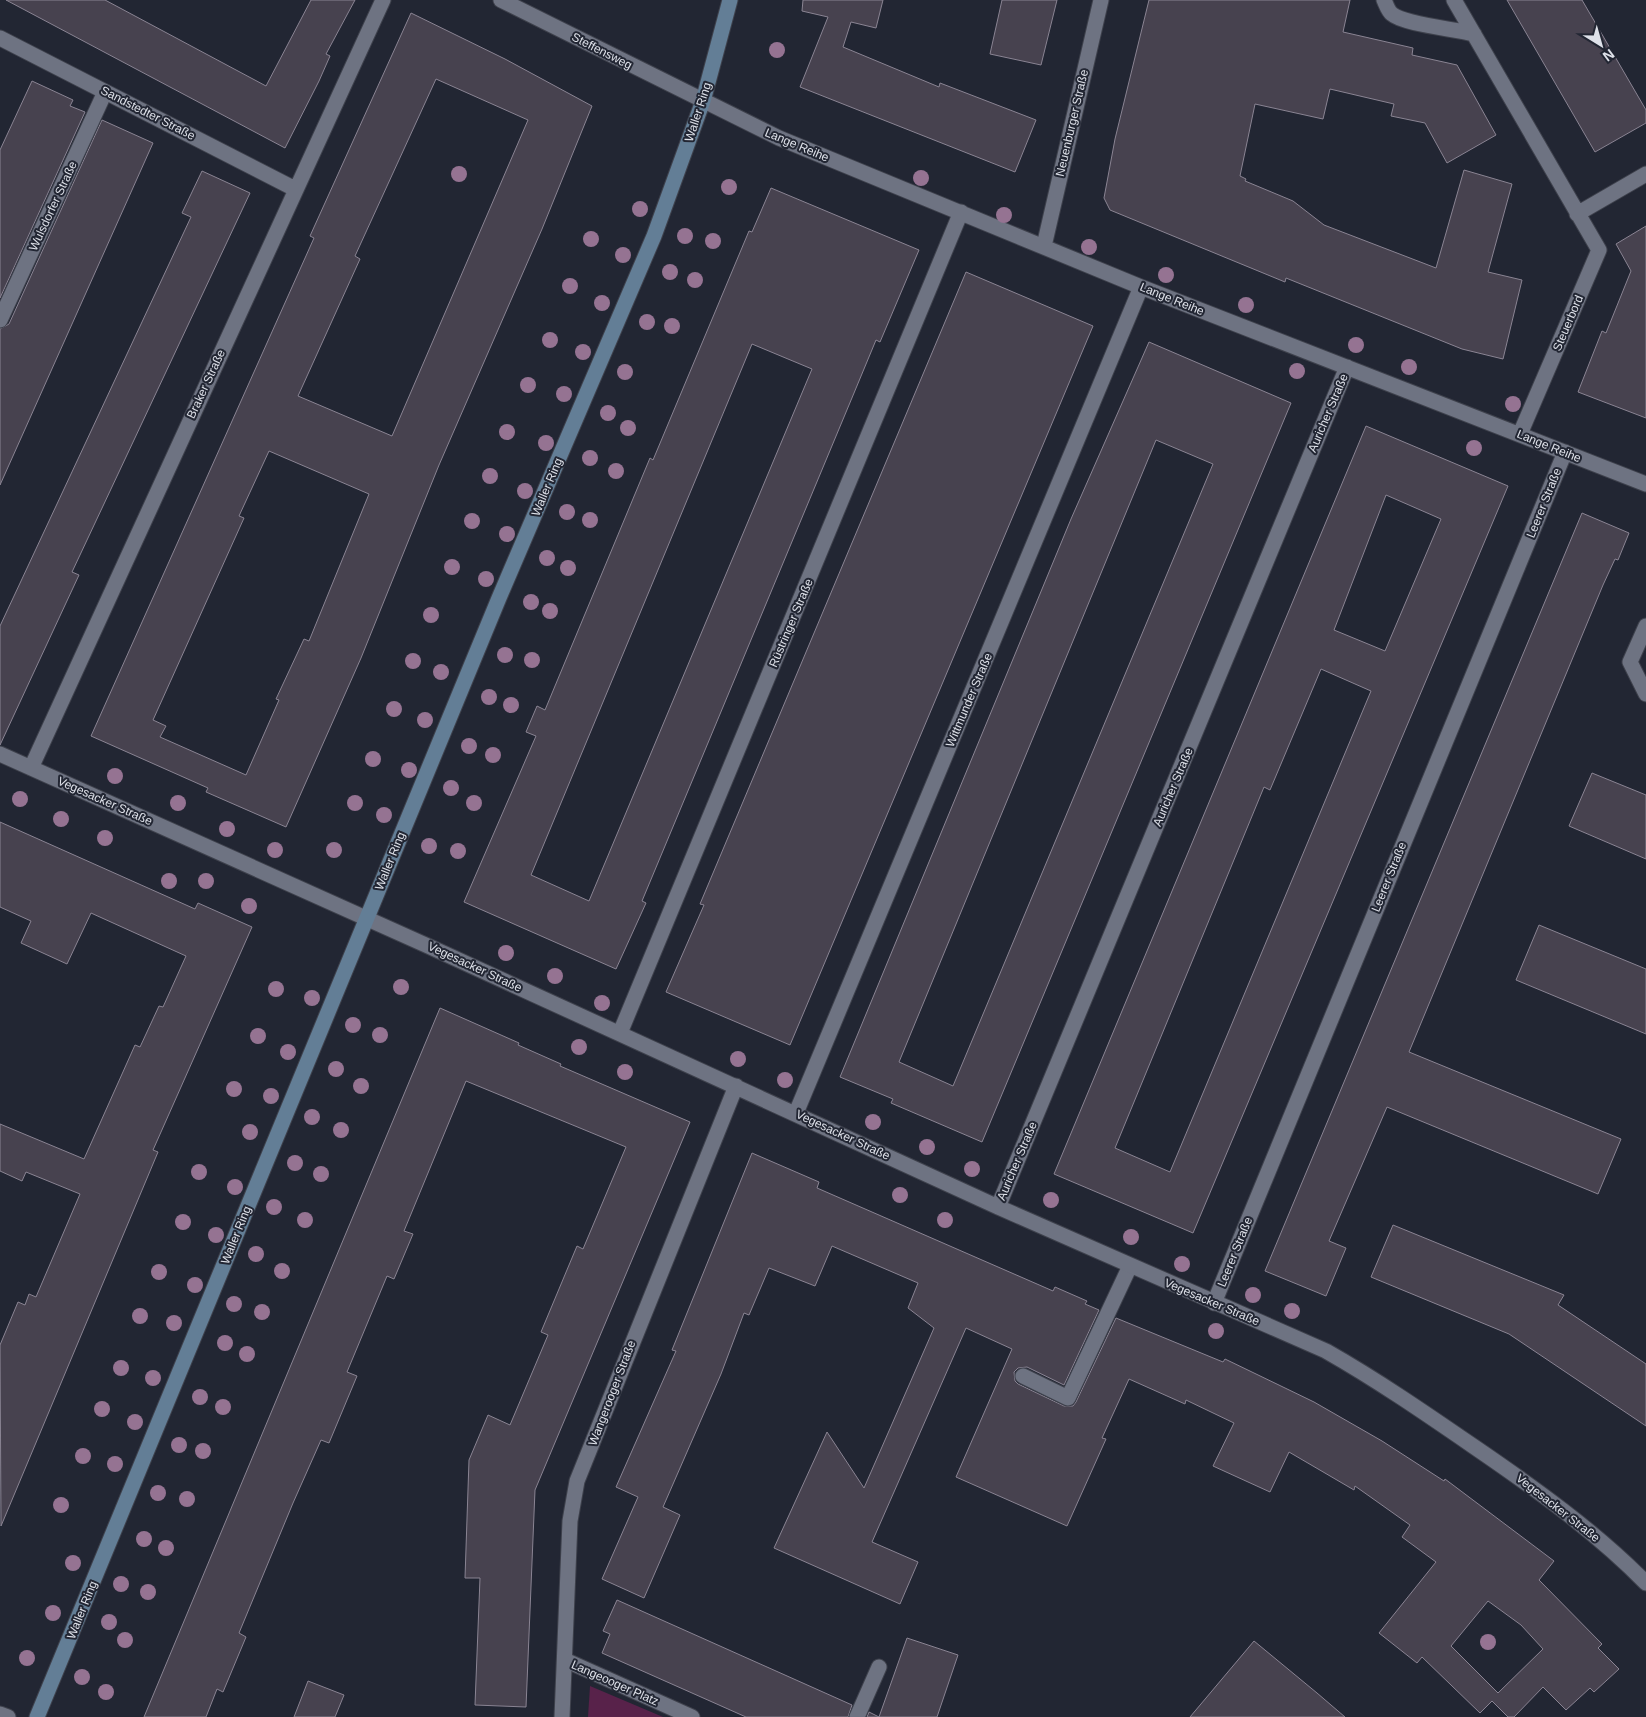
<svg xmlns="http://www.w3.org/2000/svg" width="1646" height="1717" viewBox="0 0 1646 1717" font-family="Helvetica,sans-serif">
	<style>
		.green { fill: #58224a }
		.building { fill: #47424f; stroke: #8a8493; fill-rule: evenodd }
		.lines { fill: none; stroke-linecap: round; stroke-linejoin: round }
		.service-casing { stroke: #3e414c; stroke-width: 17 }
		.minor-casing { stroke: #3e414c; stroke-width: 17 }
		.secondary-casing { stroke: #3e414c; stroke-width: 17 }
		.service { stroke: #6e7382; stroke-width: 15 }
		.minor { stroke: #6e7382; stroke-width: 15 }
		.secondary { stroke: #637e96; stroke-width: 15 }
		.tree { fill: #957392 }
		.labels { text-anchor: middle; dominant-baseline: central; stroke-width: 4; stroke-linejoin: round; paint-order: stroke }
		.street-label { font-size: 12px; fill: #dee1e9; stroke: #222633 }
	</style>
	<rect width="100%" height="100%" fill="#222633"/>
	<path class="green" d="M 590,1686 L 663,1717 L 588,1717 Z"/>
	<path class="building" d="M 6,0 L 105,0 L 266,86 L 311,0 L 355,0 L 326,54 L 330,56 L 319,81 L 285,148 Z
		M 803,0 L 883,0 L 876,28 L 851,22 L 843,47 L 939,87 L 940,83 L 1036,120 L 1015,172 L 800,87 L 828,17 L 802,11 Z
		M 1002,0 L 1057,0 L 1041,65 L 990,54 Z
		M 1149,0 L 1350,0 L 1343,32 L 1413,48 L 1412,55 L 1457,65 L 1496,135 L 1447,163 L 1425,123 L 1391,116 L 1394,104 L 1330,89 L 1323,119 L 1255,104 L 1240,176 L 1246,179 L 1245,181 L 1293,201 L 1324,225 L 1436,268 L 1464,170 L 1512,184 L 1488,272 L 1522,280 L 1503,359 L 1462,349 L 1286,278 L 1285,282 L 1110,210 L 1104,198 L 1115,139 Z
		M 1507,0 L 1582,0 L 1646,110 L 1646,123 L 1595,152 Z
		M 411,13 L 505,59 L 592,106 L 542,229 L 439,465 L 361,658 L 286,827 L 206,792 L 208,788 L 91,736 L 314,238 L 310,236 ZM 436,79 L 528,120 L 392,436 L 298,396 L 360,259 L 355,256 ZM 269,451 L 369,494 L 309,641 L 304,639 L 276,699 L 279,700 L 246,775 L 160,737 L 166,726 L 153,720 L 244,518 L 239,516 Z
		M 32,81 L 73,100 L 70,106 L 85,112 L 0,298 L 0,150 Z
		M 102,120 L 153,143 L 0,485 L 0,329 L 9,324 Z
		M 202,171 L 250,193 L 72,572 L 79,575 L 0,745 L 0,626 L 191,217 L 182,213 Z
		M 771,188 L 919,250 L 880,342 L 876,340 L 854,393 L 642,901 L 646,903 L 616,969 L 464,902 L 536,736 L 526,732 L 537,706 L 545,710 L 650,458 L 653,460 L 749,231 L 752,232 ZM 752,344 L 812,369 L 589,901 L 531,875 Z
		M 1646,226 L 1646,418 L 1578,392 L 1602,331 L 1606,333 L 1631,271 L 1616,244 Z
		M 966,272 L 1093,326 L 790,1045 L 666,992 L 704,905 L 700,904 Z
		M 1149,342 L 1291,403 L 982,1142 L 891,1103 L 893,1099 L 840,1077 L 1071,519 ZM 1156,440 L 1213,464 L 953,1086 L 899,1062 Z
		M 1366,426 L 1508,486 L 1193,1233 L 1054,1174 ZM 1386,495 L 1441,519 L 1385,651 L 1334,630 ZM 1321,669 L 1371,691 L 1170,1172 L 1115,1148 L 1264,787 L 1270,790 Z
		M 1582,513 L 1629,533 L 1618,560 L 1615,559 L 1603,585 L 1409,1052 L 1621,1139 L 1598,1194 L 1387,1107 L 1329,1241 L 1346,1248 L 1326,1296 L 1265,1271 Z
		M 1592,773 L 1646,795 L 1646,859 L 1569,826 Z
		M 0,822 L 195,909 L 198,903 L 252,927 L 153,1150 L 158,1152 L 1,1526 L 0,1345 L 18,1302 L 25,1305 L 29,1294 L 36,1297 L 80,1194 L 26,1172 L 22,1181 L 0,1171 L 0,1124 L 84,1159 L 135,1045 L 140,1047 L 159,1006 L 163,1007 L 186,956 L 91,913 L 67,964 L 21,943 L 31,921 L 0,907 Z
		M 1539,925 L 1646,969 L 1646,1034 L 1516,980 Z
		M 440,1008 L 519,1043 L 518,1045 L 561,1064 L 560,1066 L 690,1122 L 535,1490 L 526,1707 L 475,1705 L 480,1578 L 465,1578 L 469,1460 L 488,1415 L 510,1425 L 548,1335 L 541,1332 L 577,1246 L 583,1249 L 626,1147 L 466,1081 L 404,1231 L 413,1234 L 394,1279 L 387,1276 L 347,1372 L 357,1376 L 329,1443 L 321,1440 L 293,1503 L 239,1633 L 246,1637 L 223,1692 L 217,1689 L 206,1717 L 144,1717 Z
		M 752,1153 L 819,1182 L 817,1188 L 1053,1291 L 1055,1287 L 1087,1301 L 1085,1304 L 1099,1310 L 1064,1385 L 1027,1367 L 1018,1368 L 1014,1372 L 1015,1381 L 1018,1384 L 1064,1406 L 1073,1406 L 1076,1402 L 1116,1318 L 1223,1362 L 1225,1359 L 1314,1402 L 1382,1441 L 1444,1481 L 1445,1479 L 1554,1561 L 1539,1580 L 1602,1644 L 1598,1648 L 1619,1669 L 1594,1692 L 1590,1688 L 1566,1710 L 1543,1687 L 1514,1717 L 1508,1717 L 1492,1701 L 1480,1713 L 1422,1657 L 1417,1663 L 1379,1633 L 1436,1562 L 1402,1537 L 1410,1525 L 1355,1486 L 1354,1490 L 1289,1452 L 1270,1492 L 1213,1466 L 1234,1423 L 1186,1400 L 1185,1404 L 1129,1379 L 1102,1438 L 1106,1439 L 1067,1526 L 956,1477 L 1012,1349 L 966,1328 L 872,1542 L 918,1562 L 900,1604 L 774,1548 L 827,1432 L 864,1488 L 934,1328 L 908,1308 L 918,1283 L 832,1246 L 815,1286 L 769,1268 L 749,1315 L 744,1313 L 721,1374 L 663,1507 L 680,1515 L 644,1598 L 602,1579 L 638,1497 L 616,1487 L 676,1351 L 672,1350 ZM 1488,1601 L 1521,1625 L 1543,1649 L 1498,1693 L 1451,1646 Z
		M 1393,1225 L 1564,1295 L 1558,1305 L 1646,1364 L 1646,1426 L 1509,1334 L 1371,1277 Z
		M 617,1600 L 852,1705 L 848,1717 L 746,1717 L 602,1653 L 610,1634 L 603,1631 Z
		M 907,1638 L 958,1655 L 937,1717 L 867,1717 L 869,1712 L 879,1717 Z
		M 1254,1641 L 1317,1693 L 1345,1717 L 1190,1717 Z
		M 308,1681 L 344,1695 L 335,1717 L 294,1717 Z"/>
	<g class="lines">
		<defs>
			<path id="service" d="M 0,320 L 105,92
				M 1023,1376 L 1068,1398 L 1130,1266
				M 565,1660 L 692,1717
				M 857,1717 L 879,1667"/>
			<path id="minor" d="M 501,0 L 779,138 L 1141,287 L 1646,484
				M 1384,0 C 1386,4 1388,11 1392,14 C 1403,24 1455,29 1474,34
				M 1454,0 L 1599,250 L 1520,434
				M 0,38 L 295,189
				M 1577,214 L 1646,174
				M 1044,246 L 1101,0
				M 1646,626 L 1630,662 L 1646,694
				M 0,754 L 428,946 L 998,1207 L 1326,1351 C 1377,1380 1425,1413 1473,1446 C 1533,1487 1595,1531 1646,1583
				M 31,768 L 383,0
				M 620,1033 L 961,212
				M 796,1113 L 1141,287
				M 998,1207 L 1347,367
				M 1214,1303 L 1565,452
				M 0,1714 L 8,1717
				M 562,1717 L 570,1521 L 577,1481 L 736,1086"/>
			<path id="secondary" d="M 37,1717 L 499,598 L 654,236 L 703,101 L 730,0"/>
		</defs>
		<use href="#service" class="service-casing"/>
		<use href="#minor" class="minor-casing"/>
		<use href="#secondary" class="secondary-casing"/>
		<use href="#service" class="service"/>
		<use href="#minor" class="minor"/>
		<use href="#secondary" class="secondary"/>
	</g>
	<g class="tree">
		<circle cx="777" cy="50" r="8"/>
		<circle cx="459" cy="174" r="8"/>
		<circle cx="921" cy="178" r="8"/>
		<circle cx="729" cy="187" r="8"/>
		<circle cx="640" cy="209" r="8"/>
		<circle cx="1004" cy="215" r="8"/>
		<circle cx="685" cy="236" r="8"/>
		<circle cx="591" cy="239" r="8"/>
		<circle cx="713" cy="241" r="8"/>
		<circle cx="1089" cy="247" r="8"/>
		<circle cx="623" cy="255" r="8"/>
		<circle cx="670" cy="272" r="8"/>
		<circle cx="1166" cy="275" r="8"/>
		<circle cx="695" cy="280" r="8"/>
		<circle cx="570" cy="286" r="8"/>
		<circle cx="602" cy="303" r="8"/>
		<circle cx="1246" cy="305" r="8"/>
		<circle cx="647" cy="322" r="8"/>
		<circle cx="672" cy="326" r="8"/>
		<circle cx="550" cy="340" r="8"/>
		<circle cx="1356" cy="345" r="8"/>
		<circle cx="583" cy="352" r="8"/>
		<circle cx="1409" cy="367" r="8"/>
		<circle cx="1297" cy="371" r="8"/>
		<circle cx="625" cy="372" r="8"/>
		<circle cx="528" cy="385" r="8"/>
		<circle cx="564" cy="394" r="8"/>
		<circle cx="1513" cy="404" r="8"/>
		<circle cx="608" cy="413" r="8"/>
		<circle cx="628" cy="428" r="8"/>
		<circle cx="507" cy="432" r="8"/>
		<circle cx="546" cy="443" r="8"/>
		<circle cx="1474" cy="448" r="8"/>
		<circle cx="590" cy="458" r="8"/>
		<circle cx="616" cy="471" r="8"/>
		<circle cx="490" cy="476" r="8"/>
		<circle cx="525" cy="491" r="8"/>
		<circle cx="567" cy="512" r="8"/>
		<circle cx="590" cy="520" r="8"/>
		<circle cx="472" cy="521" r="8"/>
		<circle cx="507" cy="534" r="8"/>
		<circle cx="547" cy="558" r="8"/>
		<circle cx="452" cy="567" r="8"/>
		<circle cx="568" cy="568" r="8"/>
		<circle cx="486" cy="579" r="8"/>
		<circle cx="531" cy="602" r="8"/>
		<circle cx="550" cy="611" r="8"/>
		<circle cx="431" cy="615" r="8"/>
		<circle cx="505" cy="655" r="8"/>
		<circle cx="532" cy="660" r="8"/>
		<circle cx="413" cy="661" r="8"/>
		<circle cx="441" cy="672" r="8"/>
		<circle cx="489" cy="697" r="8"/>
		<circle cx="511" cy="705" r="8"/>
		<circle cx="394" cy="709" r="8"/>
		<circle cx="425" cy="720" r="8"/>
		<circle cx="469" cy="746" r="8"/>
		<circle cx="493" cy="755" r="8"/>
		<circle cx="373" cy="759" r="8"/>
		<circle cx="409" cy="770" r="8"/>
		<circle cx="115" cy="776" r="8"/>
		<circle cx="451" cy="788" r="8"/>
		<circle cx="20" cy="799" r="8"/>
		<circle cx="178" cy="803" r="8"/>
		<circle cx="355" cy="803" r="8"/>
		<circle cx="474" cy="803" r="8"/>
		<circle cx="384" cy="815" r="8"/>
		<circle cx="61" cy="819" r="8"/>
		<circle cx="227" cy="829" r="8"/>
		<circle cx="105" cy="838" r="8"/>
		<circle cx="429" cy="846" r="8"/>
		<circle cx="275" cy="850" r="8"/>
		<circle cx="334" cy="850" r="8"/>
		<circle cx="458" cy="851" r="8"/>
		<circle cx="169" cy="881" r="8"/>
		<circle cx="206" cy="881" r="8"/>
		<circle cx="249" cy="906" r="8"/>
		<circle cx="506" cy="953" r="8"/>
		<circle cx="555" cy="976" r="8"/>
		<circle cx="401" cy="987" r="8"/>
		<circle cx="276" cy="989" r="8"/>
		<circle cx="312" cy="998" r="8"/>
		<circle cx="602" cy="1003" r="8"/>
		<circle cx="353" cy="1025" r="8"/>
		<circle cx="380" cy="1035" r="8"/>
		<circle cx="258" cy="1036" r="8"/>
		<circle cx="579" cy="1047" r="8"/>
		<circle cx="288" cy="1052" r="8"/>
		<circle cx="738" cy="1059" r="8"/>
		<circle cx="336" cy="1069" r="8"/>
		<circle cx="625" cy="1072" r="8"/>
		<circle cx="785" cy="1080" r="8"/>
		<circle cx="361" cy="1086" r="8"/>
		<circle cx="234" cy="1089" r="8"/>
		<circle cx="271" cy="1096" r="8"/>
		<circle cx="312" cy="1117" r="8"/>
		<circle cx="873" cy="1122" r="8"/>
		<circle cx="341" cy="1130" r="8"/>
		<circle cx="250" cy="1132" r="8"/>
		<circle cx="927" cy="1147" r="8"/>
		<circle cx="295" cy="1163" r="8"/>
		<circle cx="972" cy="1169" r="8"/>
		<circle cx="199" cy="1172" r="8"/>
		<circle cx="321" cy="1174" r="8"/>
		<circle cx="235" cy="1187" r="8"/>
		<circle cx="900" cy="1195" r="8"/>
		<circle cx="1051" cy="1200" r="8"/>
		<circle cx="274" cy="1207" r="8"/>
		<circle cx="305" cy="1220" r="8"/>
		<circle cx="945" cy="1220" r="8"/>
		<circle cx="183" cy="1222" r="8"/>
		<circle cx="216" cy="1235" r="8"/>
		<circle cx="1131" cy="1237" r="8"/>
		<circle cx="256" cy="1254" r="8"/>
		<circle cx="1182" cy="1264" r="8"/>
		<circle cx="282" cy="1271" r="8"/>
		<circle cx="159" cy="1272" r="8"/>
		<circle cx="195" cy="1285" r="8"/>
		<circle cx="1253" cy="1295" r="8"/>
		<circle cx="234" cy="1304" r="8"/>
		<circle cx="1292" cy="1311" r="8"/>
		<circle cx="262" cy="1312" r="8"/>
		<circle cx="140" cy="1316" r="8"/>
		<circle cx="174" cy="1323" r="8"/>
		<circle cx="1216" cy="1331" r="8"/>
		<circle cx="225" cy="1343" r="8"/>
		<circle cx="247" cy="1354" r="8"/>
		<circle cx="121" cy="1368" r="8"/>
		<circle cx="153" cy="1378" r="8"/>
		<circle cx="200" cy="1397" r="8"/>
		<circle cx="223" cy="1407" r="8"/>
		<circle cx="102" cy="1409" r="8"/>
		<circle cx="135" cy="1422" r="8"/>
		<circle cx="179" cy="1445" r="8"/>
		<circle cx="203" cy="1451" r="8"/>
		<circle cx="83" cy="1456" r="8"/>
		<circle cx="115" cy="1464" r="8"/>
		<circle cx="158" cy="1493" r="8"/>
		<circle cx="187" cy="1499" r="8"/>
		<circle cx="61" cy="1505" r="8"/>
		<circle cx="144" cy="1539" r="8"/>
		<circle cx="166" cy="1548" r="8"/>
		<circle cx="73" cy="1563" r="8"/>
		<circle cx="121" cy="1584" r="8"/>
		<circle cx="148" cy="1592" r="8"/>
		<circle cx="53" cy="1613" r="8"/>
		<circle cx="109" cy="1622" r="8"/>
		<circle cx="125" cy="1640" r="8"/>
		<circle cx="1488" cy="1642" r="8"/>
		<circle cx="27" cy="1658" r="8"/>
		<circle cx="82" cy="1677" r="8"/>
		<circle cx="106" cy="1692" r="8"/>
	</g>
	<g class="labels">
		<g class="street-label">
			<text transform="translate(602 51) rotate(27)">Steffensweg</text>
			<text transform="translate(698 112) rotate(-72)">Waller Ring</text>
			<text transform="translate(148 113) rotate(27)">Sandstedter Straße</text>
			<text transform="translate(1072 123) rotate(-77)">Neuenburger Straße</text>
			<text transform="translate(797 145) rotate(23)">Lange Reihe</text>
			<text transform="translate(53 206) rotate(-65)">Wulsdorfer Straße</text>
			<text transform="translate(1172 299) rotate(22)">Lange Reihe</text>
			<text transform="translate(1568 323) rotate(-67)">Steuerbord</text>
			<text transform="translate(206 384) rotate(-65)">Braker Straße</text>
			<text transform="translate(1328 413) rotate(-67)">Auricher Straße</text>
			<text transform="translate(1549 446) rotate(22)">Lange Reihe</text>
			<text transform="translate(547 487) rotate(-67)">Waller Ring</text>
			<text transform="translate(1544 503) rotate(-68)">Leerer Straße</text>
			<text transform="translate(791 623) rotate(-67)">Rüstringer Straße</text>
			<text transform="translate(969 700) rotate(-67)">Wittmunder Straße</text>
			<text transform="translate(1173 787) rotate(-67)">Auricher Straße</text>
			<text transform="translate(105 801) rotate(24)">Vegesacker Straße</text>
			<text transform="translate(390 861) rotate(-68)">Waller Ring</text>
			<text transform="translate(1389 877) rotate(-68)">Leerer Straße</text>
			<text transform="translate(475 967) rotate(25)">Vegesacker Straße</text>
			<text transform="translate(843 1135) rotate(25)">Vegesacker Straße</text>
			<text transform="translate(1017 1161) rotate(-67)">Auricher Straße</text>
			<text transform="translate(236 1235) rotate(-68)">Waller Ring</text>
			<text transform="translate(1235 1252) rotate(-68)">Leerer Straße</text>
			<text transform="translate(1212 1302) rotate(23)">Vegesacker Straße</text>
			<text transform="translate(612 1393) rotate(-69)">Wangerooger Straße</text>
			<text transform="translate(1558 1508) rotate(38)">Vegesacker Straße</text>
			<text transform="translate(82 1610) rotate(-68)">Waller Ring</text>
			<text transform="translate(615 1683) rotate(24)">Langeooger Platz</text>
		</g>
	</g>
	<g transform="translate(1601 45) rotate(143)" stroke="#222633" stroke-width="4" paint-order="stroke">
	<path d="M0-4L9 19L0 12L-9 19Z" fill="#dee1e9"/>
	<text y="-8" font-size="14" font-weight="bold" text-anchor="middle" fill="#dee1e9">N</text>
	</g>
</svg>
